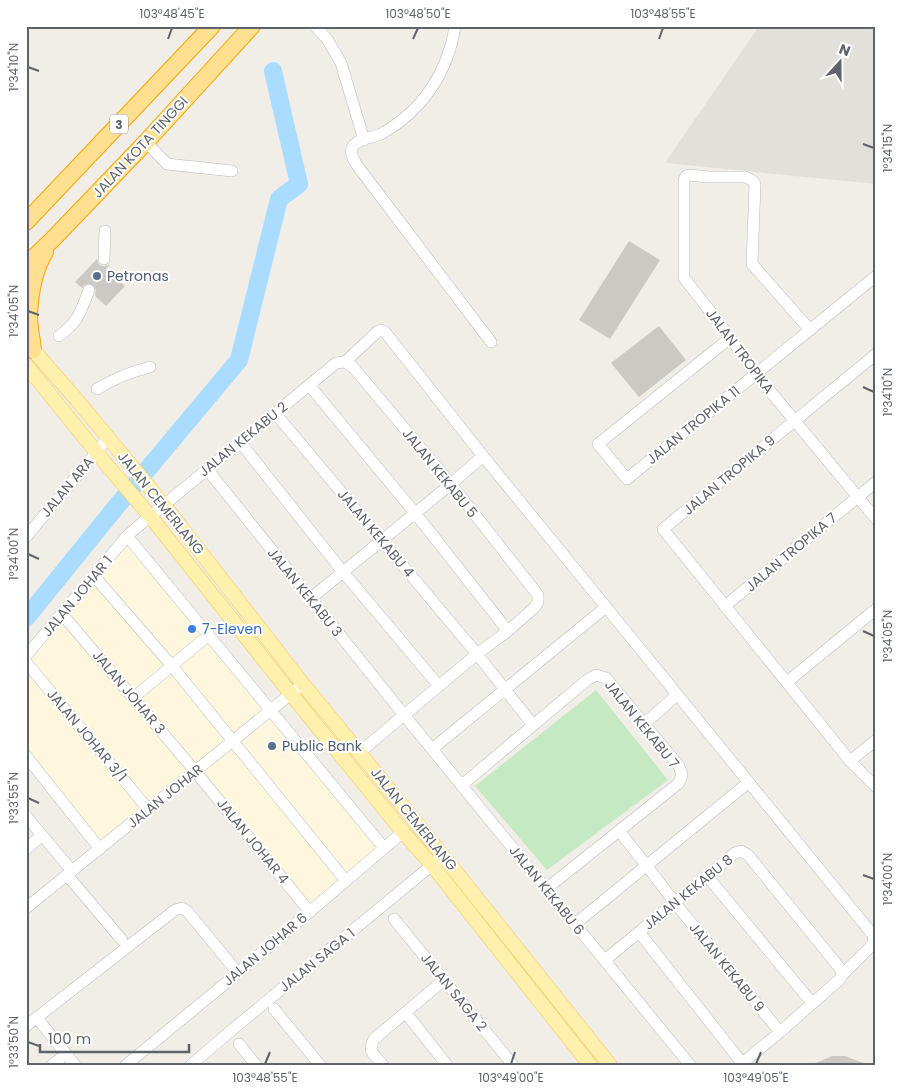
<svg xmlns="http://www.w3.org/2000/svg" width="902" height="1091" viewBox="0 0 902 1091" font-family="Poppins,sans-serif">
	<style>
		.commercial { fill: #fff6de }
		.industrial { fill: #e2e0db }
		.green { fill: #c4e9c3 }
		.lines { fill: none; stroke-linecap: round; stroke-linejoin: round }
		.river { stroke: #a9dcff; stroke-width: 18 }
		.building { fill: #ccc9c4 }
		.minor-tunnel { stroke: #cccbc7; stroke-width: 11; stroke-dasharray: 11 5.5; stroke-linecap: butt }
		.minor-casing { stroke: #b7babe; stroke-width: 12 }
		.major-casing { stroke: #f8c759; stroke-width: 15 }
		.highway-casing { stroke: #f8a300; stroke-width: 18 }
		.minor { stroke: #fff; stroke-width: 11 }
		.major { stroke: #fff0ae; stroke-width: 14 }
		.highway { stroke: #ffe090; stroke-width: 16 }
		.ticks { fill: none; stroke: #5e6368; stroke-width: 2 }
		.service-dot { fill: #5c6f8a; stroke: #fff; stroke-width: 2 }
		.shop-dot { fill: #3f7fe0; stroke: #fff; stroke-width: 2 }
		.labels { text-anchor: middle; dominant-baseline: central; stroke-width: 4; stroke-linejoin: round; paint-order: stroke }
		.shield { fill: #fff; stroke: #8e9295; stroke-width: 1 }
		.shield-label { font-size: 12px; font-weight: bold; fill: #5e6368 }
		.street-label { font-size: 14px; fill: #5e6368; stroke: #fff }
		.service-label { font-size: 14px; fill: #4e5e75; stroke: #fff; text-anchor: start }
		.shop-label { font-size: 14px; fill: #366cbe; stroke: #fff; text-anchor: start }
		.neatline { fill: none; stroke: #5e6368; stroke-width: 2 }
		.ticks-label { font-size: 12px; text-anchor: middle; fill: #5e6368 }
	</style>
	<rect width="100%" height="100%" fill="#f1eee7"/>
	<path class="commercial" d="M 127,541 L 379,848 L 311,906 L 195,766 L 99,844 L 26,751 L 26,662 Z"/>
	<path class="industrial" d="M 759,26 L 876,26 L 876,184 L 665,163 Z"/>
	<path class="green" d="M 596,690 L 668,780 L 547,870 L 475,786 Z"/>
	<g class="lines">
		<path class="river" d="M 26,618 L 116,507 L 239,360 L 279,199 L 299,184 L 273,71"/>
	</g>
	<path class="building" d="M 629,241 L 660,260 L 610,339 L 579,320 Z
		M 97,259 L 98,263 L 100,266 L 104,266 L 110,265 L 106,269 L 125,286 L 106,306 L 95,296 L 96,289 L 94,285 L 91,283 L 87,283 L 84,285 L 82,288 L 75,282 Z
		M 659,326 L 686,360 L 639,397 L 611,363 Z
		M 832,1056 L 845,1056 L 866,1064 L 866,1065 L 811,1065 Z"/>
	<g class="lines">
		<path class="minor-tunnel" d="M 89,290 L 104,259"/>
		<defs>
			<path id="minor" d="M 315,26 L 327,39 L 341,63 L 364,140
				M 455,26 C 448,73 422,111 381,134 C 373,138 359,138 353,146 C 349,153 353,158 356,164 L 491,342
				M 146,142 L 167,164 L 232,171
				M 104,259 L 105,231
				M 810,330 L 752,264 L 755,184 L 752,180 L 745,177 L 708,177 L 690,175 L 686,176 L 684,180 L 684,278 L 724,329 L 756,374 L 876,519
				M 59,336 C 79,321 80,313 89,290
				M 730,338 L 598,444 L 627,479 L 876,276
				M 876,354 L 663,529 L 850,761 L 876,787
				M 345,362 L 377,332 L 381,330 L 385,332 L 483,456 L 606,607
				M 309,385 L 415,513 L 508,631
				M 97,389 C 115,378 130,372 150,367
				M 275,413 L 477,654 L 533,725
				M 240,442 L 343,572 L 439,686
				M 207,469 L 404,715 L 690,1065
				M 127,536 L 384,848
				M 26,537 L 96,453 L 108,437
				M 94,576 L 172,666 L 346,881
				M 311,598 L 451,484 L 483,456
				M 725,606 L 876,482
				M 62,614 L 195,771 L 310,912
				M 26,656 L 127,536 L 136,528 L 336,363 L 345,362 L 353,367 L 451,484 L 538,595 L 538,602 L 535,607 L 508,631 L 477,654 L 360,752
				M 26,662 L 148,809
				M 787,682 L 876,609
				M 133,698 L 209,635
				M 644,724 L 677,695
				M 432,749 L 606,607 L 873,935 L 874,940 L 872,945 L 843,974 L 839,980 L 780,1032 L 740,1065
				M 26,756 L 100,849
				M 850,761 L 876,740
				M 462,785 L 587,680 L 596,675 L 606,678 L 679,766 L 682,775 L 679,783 L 546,889
				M 26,816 L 72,871
				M 619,831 L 647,866 L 675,903 L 780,1032
				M 26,849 L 42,835
				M 67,875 L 122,940
				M 707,876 L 812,1003
				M 26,908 L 303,684
				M 394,919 L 513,1065
				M 575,924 L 749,782
				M 639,932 L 742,1063
				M 605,960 L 735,853 L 741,851 L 748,855 L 838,966 L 843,974
				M 274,1009 L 320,1065
				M 406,1013 L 447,1065
				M 37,1018 L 75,1065
				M 26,1026 L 175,910 L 182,908 L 187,911 L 238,973
				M 239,1044 L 256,1065
				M 52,1065 L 66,1054
				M 126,1065 L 238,973 L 403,832
				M 191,1065 L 233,1029 L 443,856
				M 383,1065 C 374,1054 367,1053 374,1039 L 444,980"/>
			<path id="major" d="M 27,343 L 76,399 L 164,505 L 303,684 L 416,822 L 610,1065
				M 26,365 L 101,458 L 150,516 L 291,694 L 403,832 L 432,865 L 590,1065"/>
			<path id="highway" d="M 26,222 L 212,26
				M 26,265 L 53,239 L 146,142 L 252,26
				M 33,350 C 32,339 29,327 29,315 C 30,294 34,270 45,252"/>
		</defs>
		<use href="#minor" class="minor-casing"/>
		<use href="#major" class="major-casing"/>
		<use href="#highway" class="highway-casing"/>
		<use href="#minor" class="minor"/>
		<use href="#major" class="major"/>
		<use href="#highway" class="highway"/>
	</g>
	<path class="ticks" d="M 168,39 L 172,28M 413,39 L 418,28M 659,39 L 663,28M 28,67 L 39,71M 863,144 L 874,148M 28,311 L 39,315M 863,387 L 874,392M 28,554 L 39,559M 863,631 L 874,636M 28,798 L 39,803M 863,875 L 874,879M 28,1042 L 39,1046M 265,1064 L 270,1052M 511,1064 L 515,1052M 756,1064 L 761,1052"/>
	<g class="service-dot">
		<circle cx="97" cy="276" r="5"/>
		<circle cx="272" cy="746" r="5"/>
	</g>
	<circle class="shop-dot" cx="192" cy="629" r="5"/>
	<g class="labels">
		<rect class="shield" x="110" y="114.5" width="18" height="19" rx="4"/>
		<g class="shield-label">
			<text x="119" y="124">3</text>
		</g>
		<g class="street-label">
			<text transform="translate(140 147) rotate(-47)">JALAN KOTA TINGGI</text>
			<text transform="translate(740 351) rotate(53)">JALAN TROPIKA</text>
			<text transform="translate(693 425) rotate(-39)">JALAN TROPIKA 11</text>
			<text transform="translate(243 439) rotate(-39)">JALAN KEKABU 2</text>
			<text transform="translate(440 473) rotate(51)">JALAN KEKABU 5</text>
			<text transform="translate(729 475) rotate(-40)">JALAN TROPIKA 9</text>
			<text transform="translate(67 487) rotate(-50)">JALAN ARA</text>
			<text transform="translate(161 503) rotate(51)">JALAN CEMERLANG</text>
			<text transform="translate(376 533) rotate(50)">JALAN KEKABU 4</text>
			<text transform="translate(791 552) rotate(-40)">JALAN TROPIKA 7</text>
			<text transform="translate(305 592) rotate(51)">JALAN KEKABU 3</text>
			<text transform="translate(77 596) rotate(-50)">JALAN JOHAR 1</text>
			<text transform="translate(129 692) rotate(50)">JALAN JOHAR 3</text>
			<text transform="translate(642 724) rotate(51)">JALAN KEKABU 7</text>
			<text transform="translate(87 735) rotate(50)">JALAN JOHAR 3/1</text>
			<text transform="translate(165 796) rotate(-39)">JALAN JOHAR</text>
			<text transform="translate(414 819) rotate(51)">JALAN CEMERLANG</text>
			<text transform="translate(253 841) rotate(51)">JALAN JOHAR 4</text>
			<text transform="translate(547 890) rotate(51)">JALAN KEKABU 6</text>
			<text transform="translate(688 892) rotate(-39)">JALAN KEKABU 8</text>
			<text transform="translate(265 949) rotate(-40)">JALAN JOHAR 6</text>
			<text transform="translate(317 960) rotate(-39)">JALAN SAGA 1</text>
			<text transform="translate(727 967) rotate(51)">JALAN KEKABU 9</text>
			<text transform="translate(454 992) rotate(51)">JALAN SAGA 2</text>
		</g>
		<g class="service-label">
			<text x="107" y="276">Petronas</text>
			<text x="282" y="746">Public Bank</text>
		</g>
		<g class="shop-label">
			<text x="202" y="629">7-Eleven</text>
		</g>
	</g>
	<rect width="902" height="1091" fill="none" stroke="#ffffff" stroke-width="55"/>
	<g transform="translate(840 62) rotate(21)" stroke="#ffffff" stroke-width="4" paint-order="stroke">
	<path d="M0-4L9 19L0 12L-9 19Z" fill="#5e6368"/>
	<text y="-8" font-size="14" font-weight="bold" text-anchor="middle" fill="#5e6368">N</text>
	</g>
	<path d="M40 1044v8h149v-8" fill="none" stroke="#5e6368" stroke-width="2.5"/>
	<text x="48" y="1044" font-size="15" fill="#5e6368" stroke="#ffffff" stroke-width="4" paint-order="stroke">100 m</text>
	<rect x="28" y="28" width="846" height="1036" class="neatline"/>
	<g class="ticks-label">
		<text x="172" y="18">103°48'45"E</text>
		<text x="418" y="18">103°48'50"E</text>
		<text x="663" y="18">103°48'55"E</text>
		<text transform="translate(14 67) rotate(-90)" y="4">1°34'10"N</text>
		<text transform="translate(888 148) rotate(-90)" y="4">1°34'15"N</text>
		<text transform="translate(14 311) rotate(-90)" y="4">1°34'05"N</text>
		<text transform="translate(888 392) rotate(-90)" y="4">1°34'10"N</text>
		<text transform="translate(14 554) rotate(-90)" y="4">1°34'00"N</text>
		<text transform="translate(888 636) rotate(-90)" y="4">1°34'05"N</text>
		<text transform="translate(14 798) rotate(-90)" y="4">1°33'55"N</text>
		<text transform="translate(888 879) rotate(-90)" y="4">1°34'00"N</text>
		<text transform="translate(14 1042) rotate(-90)" y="4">1°33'50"N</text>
		<text x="265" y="1082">103°48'55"E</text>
		<text x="511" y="1082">103°49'00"E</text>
		<text x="756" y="1082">103°49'05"E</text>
	</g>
</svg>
